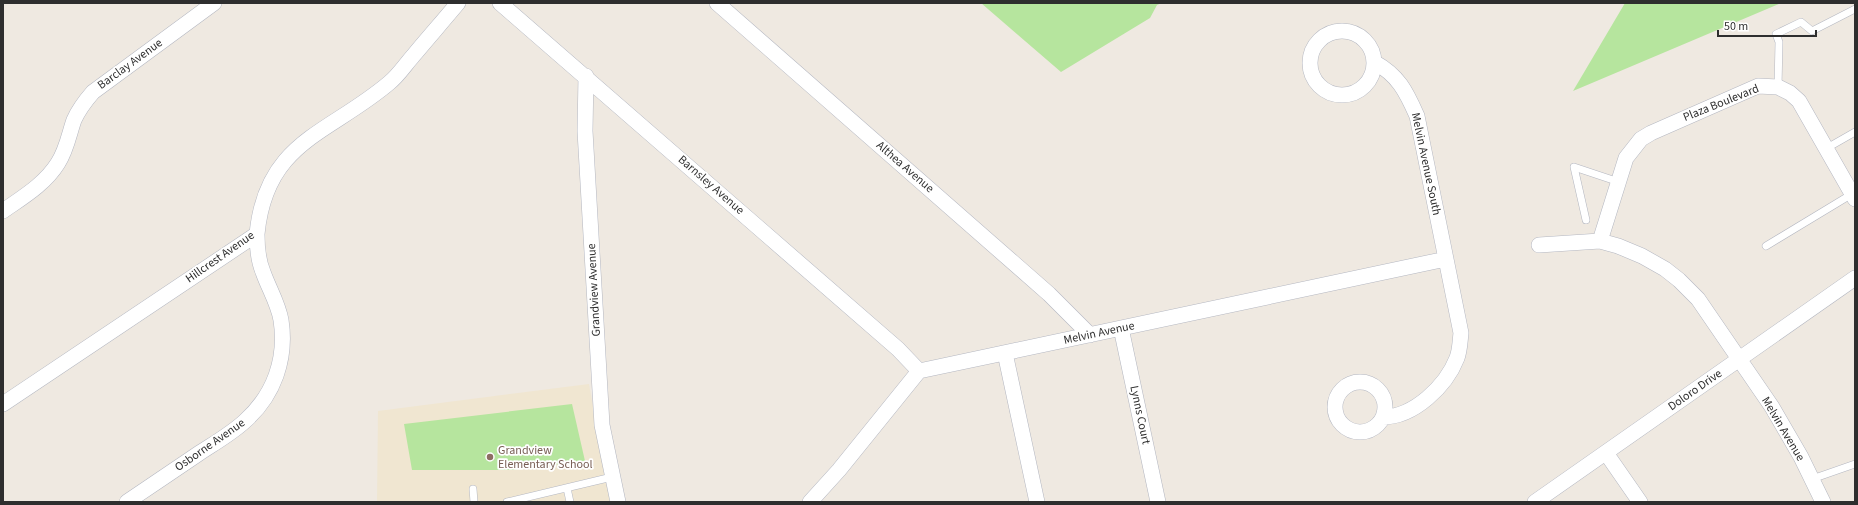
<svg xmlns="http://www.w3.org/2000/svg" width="1858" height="505" viewBox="0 0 1858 505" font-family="'Source Sans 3',sans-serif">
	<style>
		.education { fill: #f0e6d1 }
		.green { fill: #b6e59e }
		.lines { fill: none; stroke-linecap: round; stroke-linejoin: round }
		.service-casing { stroke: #b4b7c1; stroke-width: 8 }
		.minor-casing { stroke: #b4b7c1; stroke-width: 16 }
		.service { stroke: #fff; stroke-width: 7 }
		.minor { stroke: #fff; stroke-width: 15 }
		.education-dot { fill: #8d6e63; stroke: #fff; stroke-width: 1.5 }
		.labels { text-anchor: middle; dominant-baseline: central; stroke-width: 3.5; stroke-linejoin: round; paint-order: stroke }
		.street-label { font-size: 12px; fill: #2e2e2e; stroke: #fff }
		.education-label { font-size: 12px; fill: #785e54; stroke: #fff; text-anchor: start }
	</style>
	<rect width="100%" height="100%" fill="#efe9e1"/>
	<path class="education" d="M 589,384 L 610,502 L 377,502 L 378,411 Z"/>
	<path class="green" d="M 981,3 L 1162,3 L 1157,5 L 1150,18 L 1061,72 Z
		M 1625,3 L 1781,3 L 1573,91 Z
		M 572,404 L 585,461 L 512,470 L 412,470 L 404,424 Z"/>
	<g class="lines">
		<defs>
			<path id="service" d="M 1778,87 L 1779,42 L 1776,34 L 1801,22 L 1812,31 L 1855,9
				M 1827,148 L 1855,132
				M 1586,220 L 1574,167 L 1619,182
				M 1766,246 L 1852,194
				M 1812,479 L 1855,464
				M 567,488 L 570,502
				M 473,489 L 474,502
				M 507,502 L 612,477"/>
			<path id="minor" d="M 500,3 L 898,349 L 919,371
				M 717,3 L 1049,294 L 1090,335
				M1310 63a32 32 0 1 1 64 0a32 32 0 1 1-64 0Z
				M 1374,62 C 1398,75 1406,91 1417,116 L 1461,333 C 1460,341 1460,350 1457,358 C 1446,386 1414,417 1383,417
				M 586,76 L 585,131 L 602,425 L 618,502
				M 3,211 C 23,197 45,184 58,163 C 67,149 69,134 74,120 C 79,109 86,100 93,92 L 214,3
				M 1600,241 L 1626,158 L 1641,139 L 1651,133 L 1758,86 L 1778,87 L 1790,93 L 1799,101 L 1855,199
				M 1539,245 L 1600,241 L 1618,246 L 1642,256 L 1665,269 L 1679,280 L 1698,299 L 1772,407 L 1801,457 L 1823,502
				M 1121,328 L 1158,502
				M 1005,353 L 1037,502
				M1335 407a25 25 0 1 1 50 0a25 25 0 1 1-50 0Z
				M 3,404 L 257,234 C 266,141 329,134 389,83 C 398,76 405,65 413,56 C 428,38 443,21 458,3
				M 1606,453 L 1640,502
				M 127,502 C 151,486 174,470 198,454 C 213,444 231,434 245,421 C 274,395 287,359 281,320 C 278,303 269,289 263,272 C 258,260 257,247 257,234
				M 810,502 L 839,470 L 919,371 L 1446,259
				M 1535,502 L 1855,278"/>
		</defs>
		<use href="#service" class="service-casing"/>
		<use href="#minor" class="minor-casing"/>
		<use href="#service" class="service"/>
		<use href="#minor" class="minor"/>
	</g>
	<circle class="education-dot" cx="490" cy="457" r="4"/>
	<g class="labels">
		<g class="street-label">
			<text transform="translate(130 64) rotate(-36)">Barclay Avenue</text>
			<text transform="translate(1721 103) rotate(-22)">Plaza Boulevard</text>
			<text transform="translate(1426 164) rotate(78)">Melvin Avenue South</text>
			<text transform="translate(905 167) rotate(41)">Althea Avenue</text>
			<text transform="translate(711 185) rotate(41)">Barnsley Avenue</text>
			<text transform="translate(220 257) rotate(-35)">Hillcrest Avenue</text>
			<text transform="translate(594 290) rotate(-93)">Grandview Avenue</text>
			<text transform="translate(1099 333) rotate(-12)">Melvin Avenue</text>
			<text transform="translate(1695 390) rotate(-35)">Doloro Drive</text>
			<text transform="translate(1140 415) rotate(78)">Lynns Court</text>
			<text transform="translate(1783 429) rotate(59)">Melvin Avenue</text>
			<text transform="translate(210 445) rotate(-35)">Osborne Avenue</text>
		</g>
		<g class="education-label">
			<text x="498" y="450">Grandview<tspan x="498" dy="14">Elementary School</tspan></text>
		</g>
	</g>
	<rect width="1858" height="505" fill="none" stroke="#2e2e2e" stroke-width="8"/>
	<path d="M1718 30v6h98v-6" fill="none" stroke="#2e2e2e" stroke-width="2"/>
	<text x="1724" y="30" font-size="12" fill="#2e2e2e" stroke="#ffffff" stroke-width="3" paint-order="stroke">50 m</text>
</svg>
